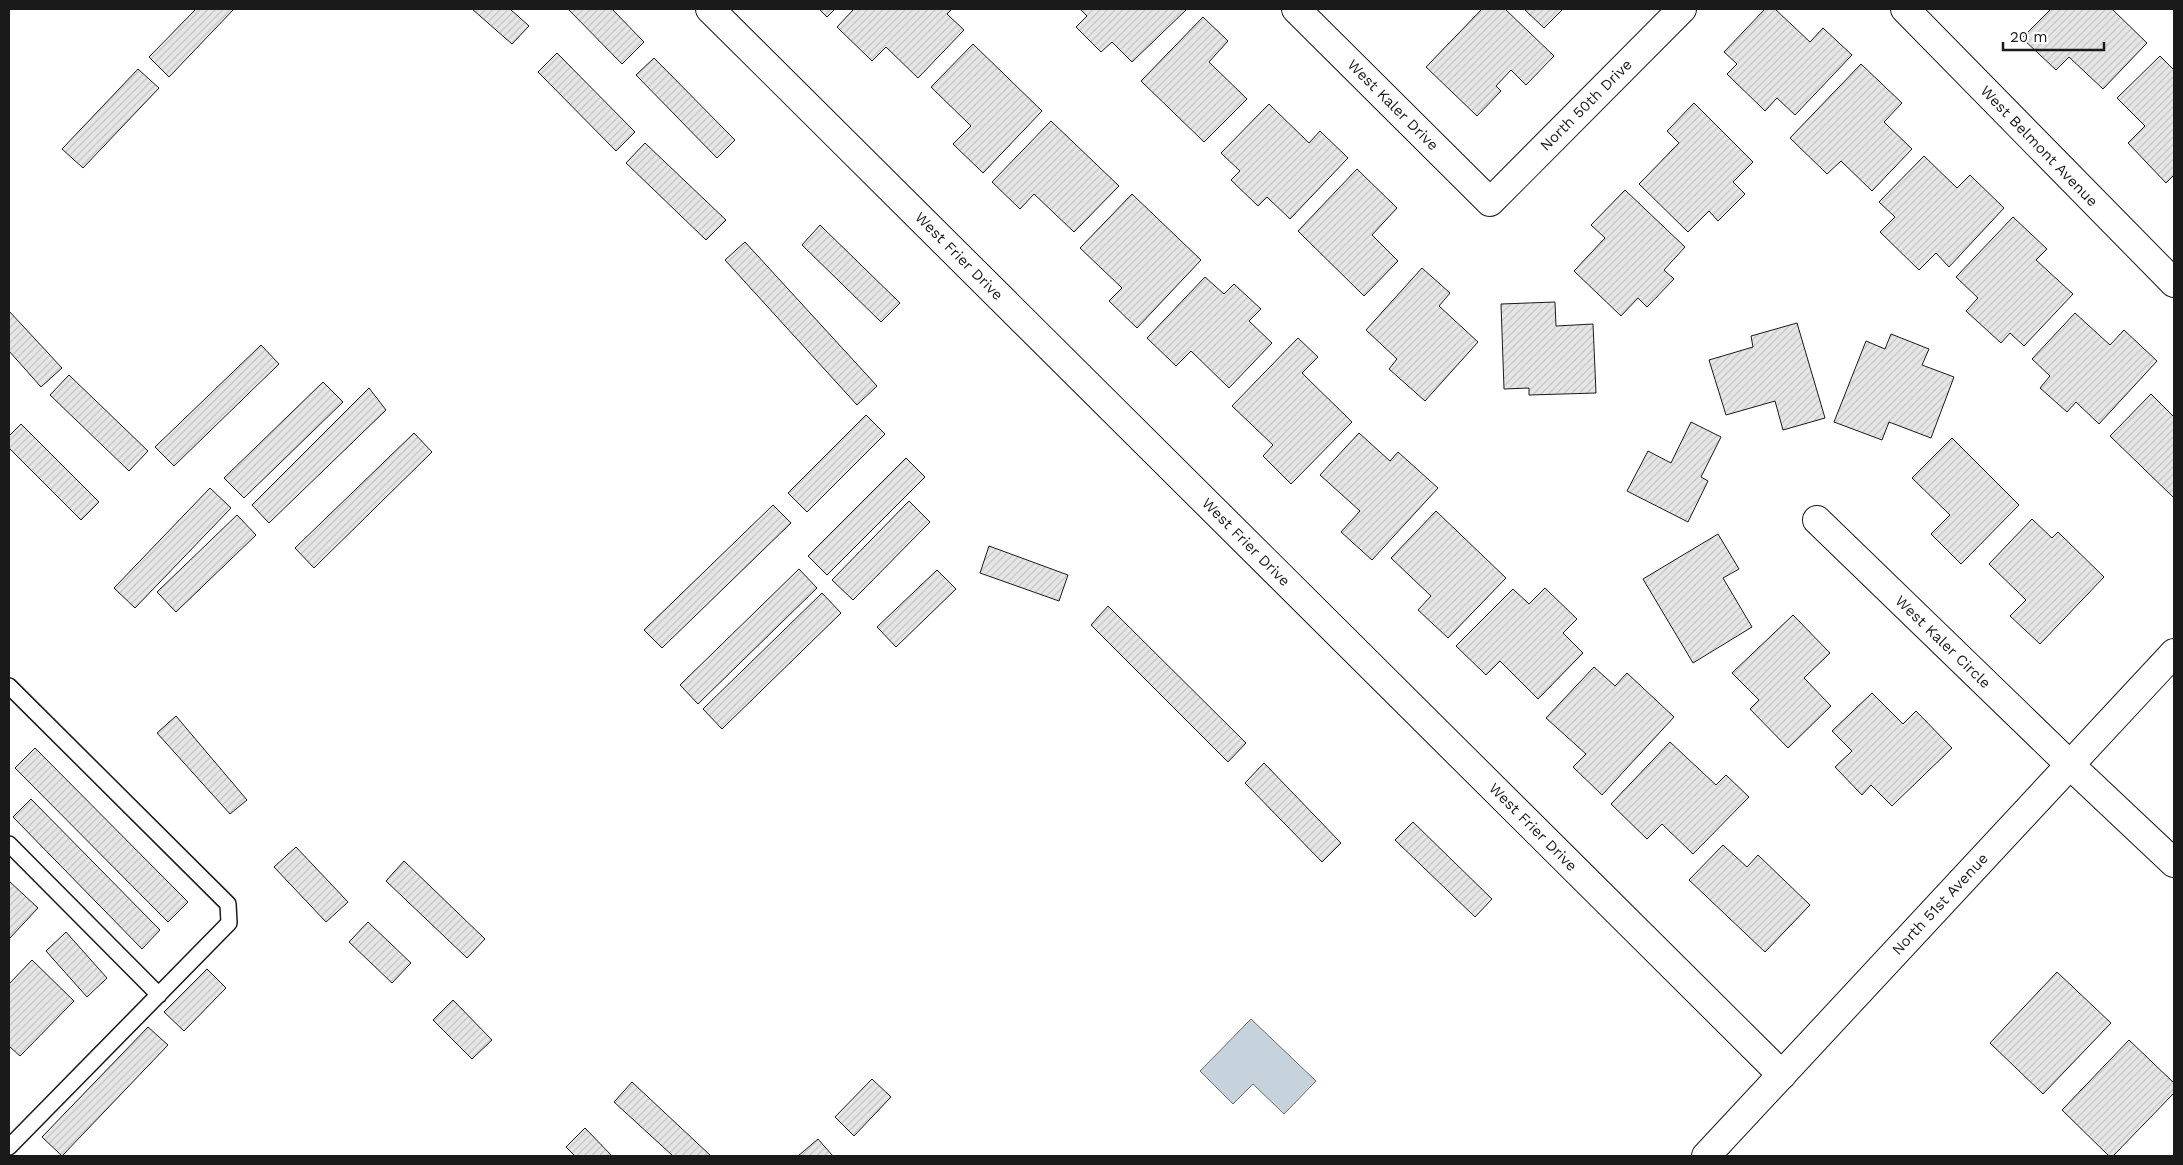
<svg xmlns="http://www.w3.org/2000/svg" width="2183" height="1165" viewBox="0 0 2183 1165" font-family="'Work Sans',sans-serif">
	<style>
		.water { fill: #c6d2dc; stroke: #6a6a6a }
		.building { fill: url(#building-hatch); stroke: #1a1a1a }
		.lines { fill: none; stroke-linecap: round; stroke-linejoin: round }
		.lane-casing { stroke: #1a1a1a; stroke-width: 18 }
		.street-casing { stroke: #1a1a1a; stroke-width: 30 }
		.secondary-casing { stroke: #1a1a1a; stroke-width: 30 }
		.primary-casing { stroke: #1a1a1a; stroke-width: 30 }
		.lane { stroke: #fff; stroke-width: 15 }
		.street { stroke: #fff; stroke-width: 28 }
		.secondary { stroke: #fff; stroke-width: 28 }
		.primary { stroke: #fff; stroke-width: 28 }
		.labels { text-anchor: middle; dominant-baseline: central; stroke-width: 4; stroke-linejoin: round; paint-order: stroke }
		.street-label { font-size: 15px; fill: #1a1a1a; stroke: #fff }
	</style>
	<defs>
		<pattern id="building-hatch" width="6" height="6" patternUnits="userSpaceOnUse" patternTransform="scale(1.25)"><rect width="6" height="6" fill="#e6e6e6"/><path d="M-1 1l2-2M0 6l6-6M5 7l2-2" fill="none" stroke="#c5c5c5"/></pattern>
	</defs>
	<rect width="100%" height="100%" fill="#fff"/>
	<path class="water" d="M 1251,1019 L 1316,1081 L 1284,1114 L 1253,1084 L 1233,1104 L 1200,1071 Z"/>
	<path class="building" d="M 196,9 L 234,9 L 169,77 L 149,57 Z
		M 472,9 L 510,9 L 529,26 L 512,44 Z
		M 568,9 L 612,9 L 644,42 L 622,64 Z
		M 819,9 L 835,9 L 827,17 Z
		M 854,9 L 952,9 L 947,14 L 964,30 L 918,78 L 886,47 L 872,61 L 837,27 Z
		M 1080,9 L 1187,9 L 1132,62 L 1112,42 L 1101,52 L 1076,27 L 1087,16 Z
		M 1482,9 L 1505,9 L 1554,56 L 1526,85 L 1511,70 L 1496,86 L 1501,91 L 1477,116 L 1426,67 Z
		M 1524,9 L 1563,9 L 1544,28 Z
		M 1765,9 L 1775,9 L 1810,42 L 1823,28 L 1852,55 L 1795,115 L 1777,98 L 1765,111 L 1727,74 L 1737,64 L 1724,52 Z
		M 2051,9 L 2112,9 L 2147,43 L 2103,89 L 2069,57 L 2056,70 L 2022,38 Z
		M 1203,17 L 1228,41 L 1209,62 L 1247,99 L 1204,142 L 1141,81 Z
		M 973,44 L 1042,111 L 983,173 L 953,144 L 971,126 L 931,87 Z
		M 557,53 L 635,132 L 616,151 L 538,72 Z
		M 2160,56 L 2174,70 L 2174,175 L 2166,183 L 2128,143 L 2145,126 L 2117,98 Z
		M 654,58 L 735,140 L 717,158 L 636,75 Z
		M 1861,64 L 1902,103 L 1884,122 L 1912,149 L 1872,191 L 1841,161 L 1827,174 L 1790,138 Z
		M 138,69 L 159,88 L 83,168 L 62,149 Z
		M 1694,103 L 1753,162 L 1733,182 L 1745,194 L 1718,221 L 1709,211 L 1688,232 L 1639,184 L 1679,143 L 1667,131 Z
		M 1269,104 L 1309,143 L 1320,131 L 1348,158 L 1290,219 L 1267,197 L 1258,206 L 1231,180 L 1240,171 L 1221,153 Z
		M 1051,121 L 1119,186 L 1074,232 L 1034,194 L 1020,209 L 992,182 Z
		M 645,143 L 726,220 L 706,240 L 626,163 Z
		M 1924,156 L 1957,188 L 1970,175 L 2004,208 L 1949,267 L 1936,253 L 1919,270 L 1880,232 L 1895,217 L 1879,202 Z
		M 1357,169 L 1397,208 L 1372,235 L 1398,261 L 1364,296 L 1298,231 Z
		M 1625,190 L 1685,247 L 1664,270 L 1674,279 L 1647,307 L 1638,298 L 1621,316 L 1574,271 L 1605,238 L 1591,225 Z
		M 1132,194 L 1201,260 L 1137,328 L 1109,301 L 1122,288 L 1080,248 Z
		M 2013,217 L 2047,249 L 2036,260 L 2073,294 L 2024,346 L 2010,333 L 2001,343 L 1966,311 L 1978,298 L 1956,277 Z
		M 820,225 L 900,303 L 881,322 L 802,245 Z
		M 745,242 L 877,386 L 857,405 L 725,260 Z
		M 1422,268 L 1450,293 L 1439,306 L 1478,342 L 1425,401 L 1389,369 L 1397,359 L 1366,330 Z
		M 1205,277 L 1224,294 L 1234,284 L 1261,309 L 1249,321 L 1272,343 L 1229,388 L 1191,351 L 1176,366 L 1147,338 Z
		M 1555,302 L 1556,326 L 1593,324 L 1596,393 L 1529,395 L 1529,388 L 1504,389 L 1501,304 Z
		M 9,311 L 62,368 L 41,387 L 9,351 Z
		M 2075,313 L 2110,345 L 2124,330 L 2157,361 L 2099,424 L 2076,402 L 2067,412 L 2040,388 L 2050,376 L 2032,359 Z
		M 1797,323 L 1825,418 L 1783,430 L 1775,401 L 1726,415 L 1709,360 L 1753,347 L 1751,336 Z
		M 1891,334 L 1929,349 L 1922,365 L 1954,377 L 1931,438 L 1889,422 L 1882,440 L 1834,422 L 1866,341 L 1885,349 Z
		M 1298,338 L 1318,357 L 1302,373 L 1352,422 L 1291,484 L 1263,456 L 1273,445 L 1232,406 Z
		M 261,345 L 279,364 L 174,466 L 155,447 Z
		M 69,375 L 148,451 L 129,471 L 50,395 Z
		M 323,382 L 343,402 L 244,498 L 224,478 Z
		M 369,388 L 386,410 L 269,523 L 252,505 Z
		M 2151,394 L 2174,417 L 2174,498 L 2110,436 Z
		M 866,415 L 885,434 L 807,512 L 788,493 Z
		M 1691,422 L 1721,437 L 1701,477 L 1708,481 L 1688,522 L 1627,491 L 1648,451 L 1671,463 Z
		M 21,424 L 99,502 L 81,520 L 9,448 L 9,436 Z
		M 414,433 L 432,452 L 314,568 L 295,548 Z
		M 1359,433 L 1390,461 L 1398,452 L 1438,488 L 1372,560 L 1341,532 L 1360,511 L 1320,475 Z
		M 1952,438 L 2019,505 L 1961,564 L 1931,534 L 1950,515 L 1912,478 Z
		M 906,458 L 925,477 L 827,575 L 808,556 Z
		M 210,488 L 231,508 L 135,608 L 114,588 Z
		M 909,501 L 930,522 L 853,600 L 832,580 Z
		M 773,505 L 791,523 L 662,648 L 644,630 Z
		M 1436,511 L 1506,578 L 1448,638 L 1418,610 L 1431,596 L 1391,558 Z
		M 237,515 L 256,535 L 176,612 L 157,592 Z
		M 2032,519 L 2052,538 L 2058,532 L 2104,577 L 2040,644 L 2010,616 L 2026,600 L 1989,564 Z
		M 1718,534 L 1739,569 L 1723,578 L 1752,627 L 1693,663 L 1643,579 Z
		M 989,546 L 1068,575 L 1059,601 L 980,573 Z
		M 799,569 L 817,588 L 698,704 L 680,685 Z
		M 937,570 L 956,589 L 896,647 L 877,627 Z
		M 1545,588 L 1577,619 L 1563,633 L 1583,653 L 1538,699 L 1500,661 L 1486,675 L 1456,646 L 1513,589 L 1529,604 Z
		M 822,593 L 841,613 L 722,729 L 703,709 Z
		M 1108,606 L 1246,743 L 1228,762 L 1091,625 Z
		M 1793,615 L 1830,653 L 1804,678 L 1831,706 L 1788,748 L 1750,709 L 1759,700 L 1732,673 Z
		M 1594,667 L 1615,686 L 1627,673 L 1674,717 L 1602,795 L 1573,767 L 1586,754 L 1546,718 Z
		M 1872,693 L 1903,724 L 1916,711 L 1952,748 L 1892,806 L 1871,785 L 1862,795 L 1835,767 L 1852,751 L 1832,731 Z
		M 176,716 L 247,800 L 230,814 L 157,733 Z
		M 1670,742 L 1716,785 L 1726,775 L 1749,797 L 1693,854 L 1662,824 L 1647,839 L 1611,804 Z
		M 35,748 L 188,902 L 168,922 L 15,768 Z
		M 1264,763 L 1341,843 L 1322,862 L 1245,783 Z
		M 31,799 L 160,930 L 142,949 L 13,817 Z
		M 1413,822 L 1492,899 L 1475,917 L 1395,840 Z
		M 1723,845 L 1747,867 L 1758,855 L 1810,905 L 1765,952 L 1689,880 Z
		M 296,847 L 348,902 L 326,922 L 274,867 Z
		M 404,861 L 485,939 L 467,958 L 386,881 Z
		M 9,881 L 38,908 L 9,939 Z
		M 368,922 L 411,963 L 392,983 L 349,942 Z
		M 66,932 L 107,978 L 87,997 L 46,951 Z
		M 32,960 L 74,1001 L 20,1056 L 9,1046 L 9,984 Z
		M 207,969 L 226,988 L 184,1031 L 164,1012 Z
		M 2057,972 L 2111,1023 L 2043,1094 L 1990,1043 Z
		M 453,1000 L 492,1040 L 472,1059 L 433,1020 Z
		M 148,1027 L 168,1045 L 62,1156 L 42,1137 Z
		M 2129,1040 L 2174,1083 L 2174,1093 L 2113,1156 L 2109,1156 L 2062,1110 Z
		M 872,1079 L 891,1097 L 854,1136 L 835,1117 Z
		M 632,1082 L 711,1156 L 673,1156 L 614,1102 Z
		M 585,1128 L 612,1156 L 575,1156 L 566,1147 Z
		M 818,1139 L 833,1156 L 798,1156 Z"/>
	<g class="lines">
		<defs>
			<path id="lane" d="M 9,686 L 228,904 L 229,923 L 9,1147
				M 9,844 L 159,995"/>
			<path id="street" d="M 710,9 L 1782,1075
				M 1296,9 L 1490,202 L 1682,9
				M 1905,9 L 2174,283
				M 1817,520 L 2069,764"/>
			<path id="secondary" d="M 2069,764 L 2174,863"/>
			<path id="primary" d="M 1706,1156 L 2174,653"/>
		</defs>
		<use href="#lane" class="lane-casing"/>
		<use href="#street" class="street-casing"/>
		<use href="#secondary" class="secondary-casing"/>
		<use href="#primary" class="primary-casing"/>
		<use href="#lane" class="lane"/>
		<use href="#street" class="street"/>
		<use href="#secondary" class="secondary"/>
		<use href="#primary" class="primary"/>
	</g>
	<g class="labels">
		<g class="street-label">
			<text transform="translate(1393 105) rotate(45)">West Kaler Drive</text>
			<text transform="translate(1586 105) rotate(-45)">North 50th Drive</text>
			<text transform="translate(2039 146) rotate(46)">West Belmont Avenue</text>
			<text transform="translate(959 256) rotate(45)">West Frier Drive</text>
			<text transform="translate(1246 542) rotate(45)">West Frier Drive</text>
			<text transform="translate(1943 642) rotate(44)">West Kaler Circle</text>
			<text transform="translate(1533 827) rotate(45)">West Frier Drive</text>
			<text transform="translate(1940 904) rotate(-47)">North 51st Avenue</text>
		</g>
	</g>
	<rect width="2183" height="1165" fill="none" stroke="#1a1a1a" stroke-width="20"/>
	<path d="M2003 42v8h101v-8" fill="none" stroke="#1a1a1a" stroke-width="2.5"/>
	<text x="2010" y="42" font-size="15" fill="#1a1a1a" stroke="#ffffff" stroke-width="4" paint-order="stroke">20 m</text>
</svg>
